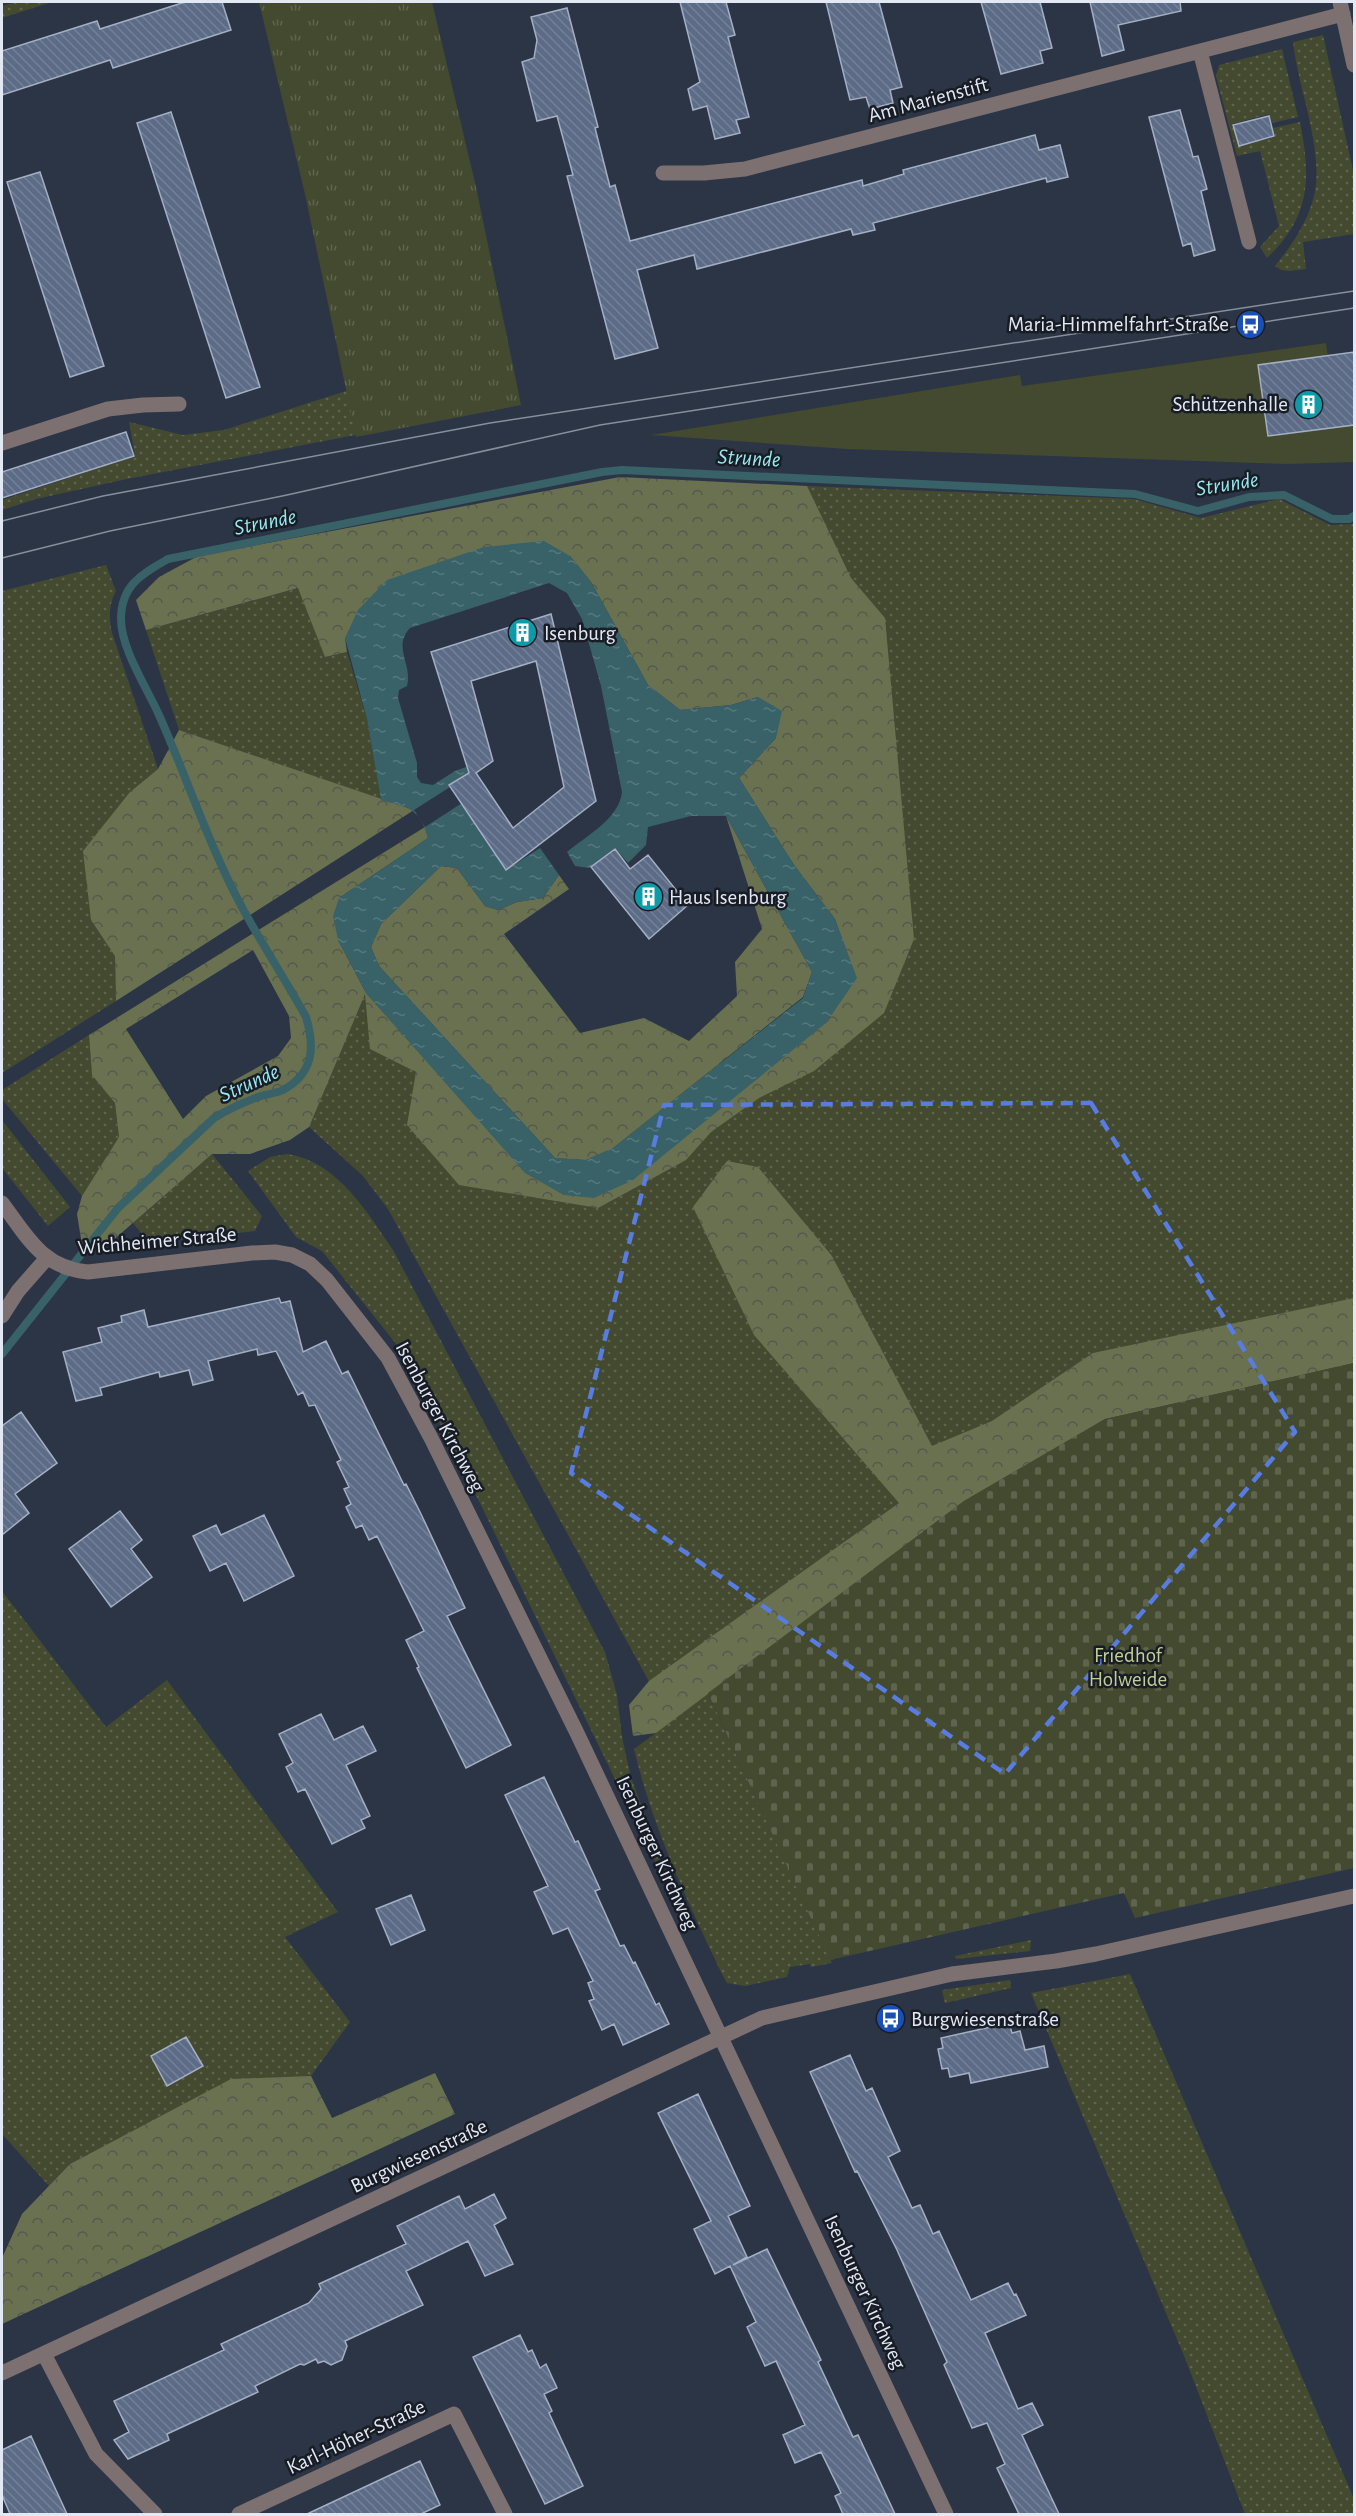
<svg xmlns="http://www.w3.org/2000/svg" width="1356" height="2516" viewBox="0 0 1356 2516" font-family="'Alegreya Sans',sans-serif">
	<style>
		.grass { fill: url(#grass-dots) }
		.forest { fill: url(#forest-crowns); fill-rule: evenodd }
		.cemetery { fill: url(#cemetery-stones) }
		.park { fill: url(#park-tufts) }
		.garden { fill: #444a30 }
		.water { fill: url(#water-ripples); fill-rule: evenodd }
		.pier { fill: #2c3545 }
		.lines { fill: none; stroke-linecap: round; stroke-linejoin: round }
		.stream { stroke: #386267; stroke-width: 8 }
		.building { fill: url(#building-back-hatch); stroke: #a4afc4; stroke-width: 1.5; fill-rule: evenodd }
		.minor { stroke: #7c7071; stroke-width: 15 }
		.tram { stroke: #878e9c; stroke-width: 1.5 }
		.marked { fill: none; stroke: #587ce0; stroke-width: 4.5; stroke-dasharray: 12 8; stroke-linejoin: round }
		.labels { text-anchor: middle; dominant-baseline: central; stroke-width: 5; stroke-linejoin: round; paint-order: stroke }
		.street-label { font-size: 21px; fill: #e3e9f4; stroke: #181c24 }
		.poi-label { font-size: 21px; fill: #e3e9f4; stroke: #181c24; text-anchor: start }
		.park-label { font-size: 21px; fill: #c1cf96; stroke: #181c24 }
		.water-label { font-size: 22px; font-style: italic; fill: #9ae9f1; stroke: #181c24 }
	</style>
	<defs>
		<pattern id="grass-dots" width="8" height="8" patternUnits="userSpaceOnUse" patternTransform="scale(1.5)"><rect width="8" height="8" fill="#444a30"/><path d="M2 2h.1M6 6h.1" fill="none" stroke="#5f644f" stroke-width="1.8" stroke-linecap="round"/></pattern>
		<pattern id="forest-crowns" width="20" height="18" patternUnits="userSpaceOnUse" patternTransform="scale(1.5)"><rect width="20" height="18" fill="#697151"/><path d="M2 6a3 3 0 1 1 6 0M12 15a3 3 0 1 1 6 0" fill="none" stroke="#55594d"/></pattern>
		<pattern id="cemetery-stones" width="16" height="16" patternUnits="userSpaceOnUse" patternTransform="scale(1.5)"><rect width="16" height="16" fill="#444a30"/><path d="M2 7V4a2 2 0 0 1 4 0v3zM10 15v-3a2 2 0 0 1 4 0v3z" fill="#5f644f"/></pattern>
		<pattern id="park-tufts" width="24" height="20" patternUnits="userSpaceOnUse" patternTransform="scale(1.5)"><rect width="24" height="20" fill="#444a30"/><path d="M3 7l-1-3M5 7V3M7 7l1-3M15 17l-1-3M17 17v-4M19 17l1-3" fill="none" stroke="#5f644f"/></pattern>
		<pattern id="water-ripples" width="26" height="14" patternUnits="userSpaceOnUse" patternTransform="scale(1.5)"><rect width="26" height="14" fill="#386267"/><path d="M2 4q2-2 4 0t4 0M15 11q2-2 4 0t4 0" fill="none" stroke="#55787d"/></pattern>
		<pattern id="building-back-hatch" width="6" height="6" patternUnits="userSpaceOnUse" patternTransform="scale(1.5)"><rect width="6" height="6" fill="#5c6b86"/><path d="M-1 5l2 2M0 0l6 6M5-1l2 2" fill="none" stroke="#738098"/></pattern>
	</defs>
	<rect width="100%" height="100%" fill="#2c3545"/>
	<path class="grass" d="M 16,2 L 52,2 L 2,18 L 2,6 Z
		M 1323,35 L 1354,175 L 1354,234 L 1303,242 L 1306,269 L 1290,271 L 1281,270 L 1275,266 C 1294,243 1313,214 1316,184 C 1320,138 1298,87 1293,42 Z
		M 1282,49 L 1298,117 L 1272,123 L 1269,114 L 1232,124 L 1238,146 L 1275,137 L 1273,128 L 1300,122 C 1311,178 1311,216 1267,258 L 1260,247 L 1279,226 L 1260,151 L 1237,156 L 1216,76 L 1219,65 Z
		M 359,389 L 516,404 L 127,479 L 36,499 L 2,510 L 2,500 L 135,456 L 129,422 L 183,435 L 224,430 L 346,391 Z
		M 807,486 L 1134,499 L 1201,518 L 1279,499 L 1330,525 L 1354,524 L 1354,1363 L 1105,1419 L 708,1693 L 832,1963 L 811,1967 L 810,1964 L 790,1967 L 787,1977 L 745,1986 L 727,1983 L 723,1976 C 688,1903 653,1829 634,1749 L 656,1733 L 656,1694 L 388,1209 L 363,1176 L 309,1127 L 288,1092 L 366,993 L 525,1173 L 881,973 Z
		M 106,565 L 116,591 C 108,605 109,619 112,633 L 158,769 L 130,792 L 91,920 L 115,955 L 116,1001 L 2,1073 L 2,591 Z
		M 299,588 L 325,657 L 347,652 L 367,719 L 381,800 L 179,730 L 146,630 Z
		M 89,1035 L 92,1074 L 115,1103 L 119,1137 L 82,1196 L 2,1099 L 2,1090 Z
		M 2,1120 L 70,1207 L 48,1226 L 2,1168 Z
		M 212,1154 L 262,1216 L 255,1231 L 150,1243 L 133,1223 Z
		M 287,1154 C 337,1161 367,1212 393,1250 L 605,1652 L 617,1695 L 622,1737 L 631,1778 L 661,1857 L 659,1869 L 455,1452 L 401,1350 L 322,1251 L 296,1237 L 248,1171 L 270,1157 Z
		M 2,1591 L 106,1727 L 167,1680 L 338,1912 L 285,1937 L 350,2022 L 311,2076 L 267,2105 L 231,2080 L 70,2164 L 49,2186 L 2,2134 Z
		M 1031,1940 L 1030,1951 L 956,1959 L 955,1956 Z
		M 1130,1974 L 1354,2499 L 1354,2514 L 1245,2514 L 1185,2358 L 1031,1993 Z
		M 1010,1980 L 1011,1988 L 945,2003 L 942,1990 Z"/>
	<path class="forest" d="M 620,477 L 807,486 L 851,578 L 885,618 L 914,939 L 884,1013 L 814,1071 L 759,1098 L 711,1132 L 686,1160 L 598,1208 L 459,1185 L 407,1125 L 416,1072 L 370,1049 L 365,994 L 309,1127 L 290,1140 L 250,1154 L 212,1154 L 103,1249 L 82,1245 L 77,1214 L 82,1196 L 119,1137 L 115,1103 L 92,1075 L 89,1035 L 425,827 L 428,838 L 339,898 L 338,940 L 366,993 L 525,1172 L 564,1195 L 826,1023 L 856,978 L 835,919 L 794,865 L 739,778 L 776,738 L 758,697 L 731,705 L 680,710 L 648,685 L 591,582 L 570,556 L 345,638 L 347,652 L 325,657 L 298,588 L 146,630 L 136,600 L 159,577 L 198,556 ZM 253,950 L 289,1016 L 291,1038 L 278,1056 L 206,1096 L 183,1119 L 126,1029 Z
		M 179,730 L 414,810 L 116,1001 L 115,956 L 91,920 L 83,851 L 130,792 L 158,769 Z
		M 726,816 L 812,972 L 803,997 L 613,1148 L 586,1160 L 555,1158 L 379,966 L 371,947 L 381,924 L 441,866 L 457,868 L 485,906 L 498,910 L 517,902 L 543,898 L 559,875 L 569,889 L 504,934 L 580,1033 L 644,1018 L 689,1041 L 737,996 L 735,962 L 762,929 Z
		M 727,1161 L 758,1167 L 832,1256 L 932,1446 L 992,1421 L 1093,1353 L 1354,1298 L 1354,1363 L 1105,1419 L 964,1501 L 656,1733 L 633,1736 L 629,1705 L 649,1681 L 899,1503 L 754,1335 L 693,1207 Z
		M 435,2073 L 455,2114 L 2,2324 L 2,2258 L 22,2214 L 70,2164 L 231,2079 L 311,2076 L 332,2118 Z"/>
	<path class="cemetery" d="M 1354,1363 L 1354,1868 L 1135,1918 L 1124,1893 L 830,1960 L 708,1693 L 964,1501 L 1105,1419 Z"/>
	<path class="park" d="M 259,2 L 432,2 L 476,187 L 521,405 L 356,437 L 305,194 Z"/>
	<path class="garden" d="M 306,2 L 372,2 L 373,10 L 308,19 Z
		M 1326,343 L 1329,364 L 1354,361 L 1354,462 L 1287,464 L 847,449 L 651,435 L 1020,375 L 1022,386 Z"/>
	<path class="water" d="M 544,541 L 570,556 L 591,582 L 648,685 L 680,710 L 731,705 L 758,697 L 782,711 L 776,738 L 739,778 L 794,865 L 835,919 L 857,978 L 826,1023 L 633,1180 L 594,1198 L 564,1195 L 525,1173 L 366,993 L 338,940 L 333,916 L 339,898 L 428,838 C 419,807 409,808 381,800 L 367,719 L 345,638 L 358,610 L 387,580 L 484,547 ZM 549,583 L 567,593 L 582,619 L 601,686 L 622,792 C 619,819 586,836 567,852 L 575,866 L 589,868 L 615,848 L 628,863 L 646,845 L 648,827 L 691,816 L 726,816 L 812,972 L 803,998 L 613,1148 L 586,1160 L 555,1158 L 379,966 L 371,947 L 381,924 L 441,866 L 457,868 L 485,906 L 498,910 L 517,902 L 543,898 L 559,875 L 540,848 L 506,870 L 449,785 L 468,773 L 466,767 L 455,771 L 433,785 L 421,783 L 417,777 L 417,763 L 398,698 L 399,690 L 407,686 C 413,665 392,647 410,628 Z"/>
	<path class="pier" d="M 450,787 L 462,803 L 425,827 L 414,810 Z"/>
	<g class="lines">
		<path class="stream" d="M 2,1354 L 118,1208 L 214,1118 C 229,1109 244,1102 261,1096 C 268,1094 277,1093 283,1090 C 314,1073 315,1047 306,1017 C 286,981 264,947 244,911 C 210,849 188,780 159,715 C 147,688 121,649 121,619 C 121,585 142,574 168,559 L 602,472 L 622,470 L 1135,494 L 1198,511 L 1249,497 L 1284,495 L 1332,519 L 1349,519 L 1354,516"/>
	</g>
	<path class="building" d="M 185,2 L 222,2 L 231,30 L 113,68 L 110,60 L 2,95 L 2,51 L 97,21 L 100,29 Z
		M 680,2 L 726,2 L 735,35 L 728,37 L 749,117 L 736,120 L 740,133 L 715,139 L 707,106 L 693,110 L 688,89 L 700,82 Z
		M 826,2 L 879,2 L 902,87 L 890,90 L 893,103 L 870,109 L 866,97 L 850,100 Z
		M 981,2 L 1040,2 L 1052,48 L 1040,51 L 1043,63 L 1001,74 Z
		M 1090,2 L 1180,2 L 1181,11 L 1118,25 L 1124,50 L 1102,56 Z
		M 567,8 L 598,127 L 595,128 L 610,187 L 615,185 L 630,241 L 862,180 L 863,186 L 904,174 L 903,170 L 1035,135 L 1039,150 L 1060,145 L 1068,177 L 1047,182 L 1046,178 L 873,223 L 875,230 L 853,235 L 851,229 L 697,269 L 694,255 L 637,270 L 658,348 L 615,359 L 567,176 L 573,175 L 557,116 L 537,121 L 522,62 L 534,58 L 537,40 L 531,17 Z
		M 1180,110 L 1193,157 L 1198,156 L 1207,189 L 1201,191 L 1215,250 L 1194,256 L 1191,243 L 1183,246 L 1149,117 Z
		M 171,112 L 260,387 L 226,398 L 137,123 Z
		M 1269,116 L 1274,136 L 1239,146 L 1233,125 Z
		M 40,172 L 104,366 L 70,377 L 7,182 Z
		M 1354,352 L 1354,425 L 1268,436 L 1258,365 Z
		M 126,432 L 134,456 L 2,498 L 2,472 Z
		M 551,614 L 596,801 L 506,870 L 449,785 L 469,773 L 431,652 ZM 536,661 L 564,787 L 513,828 L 476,773 L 493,761 L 471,681 Z
		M 615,849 L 630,869 L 648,855 L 688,905 L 649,939 L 591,867 Z
		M 279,1298 L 281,1303 L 290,1301 L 303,1352 L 326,1341 L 342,1374 L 348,1371 L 404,1485 L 406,1484 L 421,1514 L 465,1608 L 447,1616 L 511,1745 L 466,1768 L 417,1668 L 419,1667 L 406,1640 L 424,1631 L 377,1536 L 369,1540 L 362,1525 L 356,1528 L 346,1507 L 351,1504 L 344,1489 L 349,1487 L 337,1462 L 341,1460 L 315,1405 L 309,1406 L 303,1392 L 298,1395 L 276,1351 L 258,1355 L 257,1349 L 208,1361 L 213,1380 L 193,1385 L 189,1370 L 160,1377 L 159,1372 L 100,1388 L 102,1395 L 76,1401 L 63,1352 L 102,1342 L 98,1328 L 122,1322 L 121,1316 L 144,1310 L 148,1327 Z
		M 21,1412 L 57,1463 L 15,1494 L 29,1513 L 2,1535 L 2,1426 Z
		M 120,1511 L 142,1540 L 131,1549 L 152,1577 L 111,1607 L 69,1549 Z
		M 264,1515 L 294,1576 L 244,1601 L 226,1563 L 210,1571 L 193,1536 L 216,1525 L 221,1535 Z
		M 321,1714 L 334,1740 L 363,1726 L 376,1751 L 346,1765 L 370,1816 L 361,1820 L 365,1828 L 332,1844 L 305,1789 L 298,1792 L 286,1767 L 293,1763 L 279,1734 Z
		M 544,1777 L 575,1842 L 578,1841 L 600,1889 L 595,1891 L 620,1946 L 624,1945 L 633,1963 L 635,1962 L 656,2005 L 659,2003 L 669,2024 L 623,2045 L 614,2024 L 602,2030 L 589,2001 L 594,1999 L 588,1983 L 593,1981 L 568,1928 L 553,1934 L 534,1892 L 548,1886 L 505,1795 Z
		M 411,1895 L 425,1930 L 391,1945 L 376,1909 Z
		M 1009,2023 L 1012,2033 L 1020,2031 L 1025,2050 L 1044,2046 L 1048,2067 L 971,2083 L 969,2073 L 950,2077 L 948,2068 L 942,2069 L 938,2049 L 943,2048 L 941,2038 Z
		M 186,2037 L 203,2066 L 167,2086 L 151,2056 Z
		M 850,2055 L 866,2091 L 872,2088 L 900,2151 L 888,2157 L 912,2208 L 920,2205 L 933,2234 L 939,2231 L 971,2300 L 1008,2283 L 1014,2295 L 1016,2294 L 1026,2315 L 985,2333 L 1018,2409 L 1032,2403 L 1043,2425 L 1022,2435 L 1059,2514 L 1019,2514 L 997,2468 L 1005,2464 L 987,2423 L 972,2428 L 944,2365 L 947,2362 L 897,2250 L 857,2171 L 855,2172 L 810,2072 Z
		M 698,2094 L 750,2206 L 728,2216 L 747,2257 L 733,2265 L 767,2249 L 821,2360 L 818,2362 L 853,2437 L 858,2435 L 895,2514 L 843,2514 L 835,2496 L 841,2493 L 821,2452 L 795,2463 L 783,2435 L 805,2425 L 776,2361 L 765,2366 L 747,2327 L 756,2322 L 730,2266 L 715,2274 L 694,2229 L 711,2221 L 658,2113 Z
		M 494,2194 L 506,2218 L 494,2225 L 513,2264 L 485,2276 L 468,2241 L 406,2271 L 423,2305 L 345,2341 L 347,2346 L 342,2360 L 331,2365 L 324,2361 L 318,2363 L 316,2359 L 304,2365 L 300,2364 L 255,2386 L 258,2392 L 167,2434 L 169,2440 L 128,2459 L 114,2440 L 129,2432 L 114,2401 L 224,2350 L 221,2344 L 309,2303 L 321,2289 L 319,2284 L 406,2244 L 397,2226 L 459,2196 L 465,2209 Z
		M 520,2335 L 528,2352 L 532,2350 L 540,2368 L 546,2364 L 557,2388 L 544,2394 L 552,2411 L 549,2413 L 583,2486 L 545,2504 L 473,2357 Z
		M 31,2436 L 67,2514 L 10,2514 L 2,2495 L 2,2450 Z
		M 420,2461 L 440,2505 L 421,2514 L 307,2514 Z"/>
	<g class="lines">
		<path class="minor" d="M 1340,2 L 1354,65
			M 1200,51 L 1249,242
			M 663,173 L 704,173 L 745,169 L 1343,14
			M 2,443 L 108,409 L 143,405 L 179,404
			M 2,1203 C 27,1236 42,1268 88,1272 L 252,1253 L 275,1252 L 292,1255 L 310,1264 L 327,1280 L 388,1358 L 431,1438 L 577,1733 L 946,2514
			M 2,1316 L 18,1291 L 47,1258
			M 44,2354 L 96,2454 L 155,2514
			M 2,2373 L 762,2018 L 952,1974 L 1056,1961 L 1096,1954 L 1354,1896
			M 239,2514 L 454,2414 L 505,2514"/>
		<path class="tram" d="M 2,521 L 103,496 L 490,423 L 1354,291
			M 2,558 L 110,531 L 287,495 L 600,425 L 1354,308"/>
	</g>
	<path class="marked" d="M 1091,1103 L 1295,1432 L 1005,1774 L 571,1473 L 664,1105 Z"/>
	<defs>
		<symbol id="bus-disc" viewBox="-11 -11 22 22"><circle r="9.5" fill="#1a4fb4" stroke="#181c24"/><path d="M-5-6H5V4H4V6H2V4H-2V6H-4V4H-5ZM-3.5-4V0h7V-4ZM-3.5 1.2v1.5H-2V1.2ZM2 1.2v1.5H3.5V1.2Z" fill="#fff"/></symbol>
		<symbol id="building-disc" viewBox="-11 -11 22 22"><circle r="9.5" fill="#0f9aa8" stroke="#181c24"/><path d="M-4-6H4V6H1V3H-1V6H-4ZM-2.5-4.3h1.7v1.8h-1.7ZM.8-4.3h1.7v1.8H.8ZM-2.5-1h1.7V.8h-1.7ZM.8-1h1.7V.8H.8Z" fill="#fff"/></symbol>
	</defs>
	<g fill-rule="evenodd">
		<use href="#bus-disc" x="1234" y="308" width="33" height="33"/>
		<use href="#building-disc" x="1292" y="388" width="33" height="33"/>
		<use href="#building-disc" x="506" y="616" width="33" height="33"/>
		<use href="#building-disc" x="632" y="880" width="33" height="33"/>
		<use href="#bus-disc" x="874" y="2002" width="33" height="33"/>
	</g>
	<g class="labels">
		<g class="street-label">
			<text transform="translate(928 100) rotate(-15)">Am Marienstift</text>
			<text transform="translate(157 1241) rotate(-5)">Wichheimer Straße</text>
			<text transform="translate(440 1417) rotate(62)">Isenburger Kirchweg</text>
			<text transform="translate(657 1853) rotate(65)">Isenburger Kirchweg</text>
			<text transform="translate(419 2156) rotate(-25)">Burgwiesenstraße</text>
			<text transform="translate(865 2292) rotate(65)">Isenburger Kirchweg</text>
			<text transform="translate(356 2437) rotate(-25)">Karl-Höher-Straße</text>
		</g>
		<g class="poi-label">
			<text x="1229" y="324" text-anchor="end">Maria-Himmelfahrt-Straße</text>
			<text x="1288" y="404" text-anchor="end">Schützenhalle</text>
			<text x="544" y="633">Isenburg</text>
			<text x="669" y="897">Haus Isenburg</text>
			<text x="911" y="2019">Burgwiesenstraße</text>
		</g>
		<g class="park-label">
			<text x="1128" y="1655">Friedhof<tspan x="1128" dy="24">Holweide</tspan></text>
		</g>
		<g class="water-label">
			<text transform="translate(749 458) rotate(3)">Strunde</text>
			<text transform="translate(1227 484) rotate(-9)">Strunde</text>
			<text transform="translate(265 522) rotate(-11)">Strunde</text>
			<text transform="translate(249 1083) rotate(-24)">Strunde</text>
		</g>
	</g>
	<rect width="1356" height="2516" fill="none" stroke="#e3e9f4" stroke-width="6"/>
</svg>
